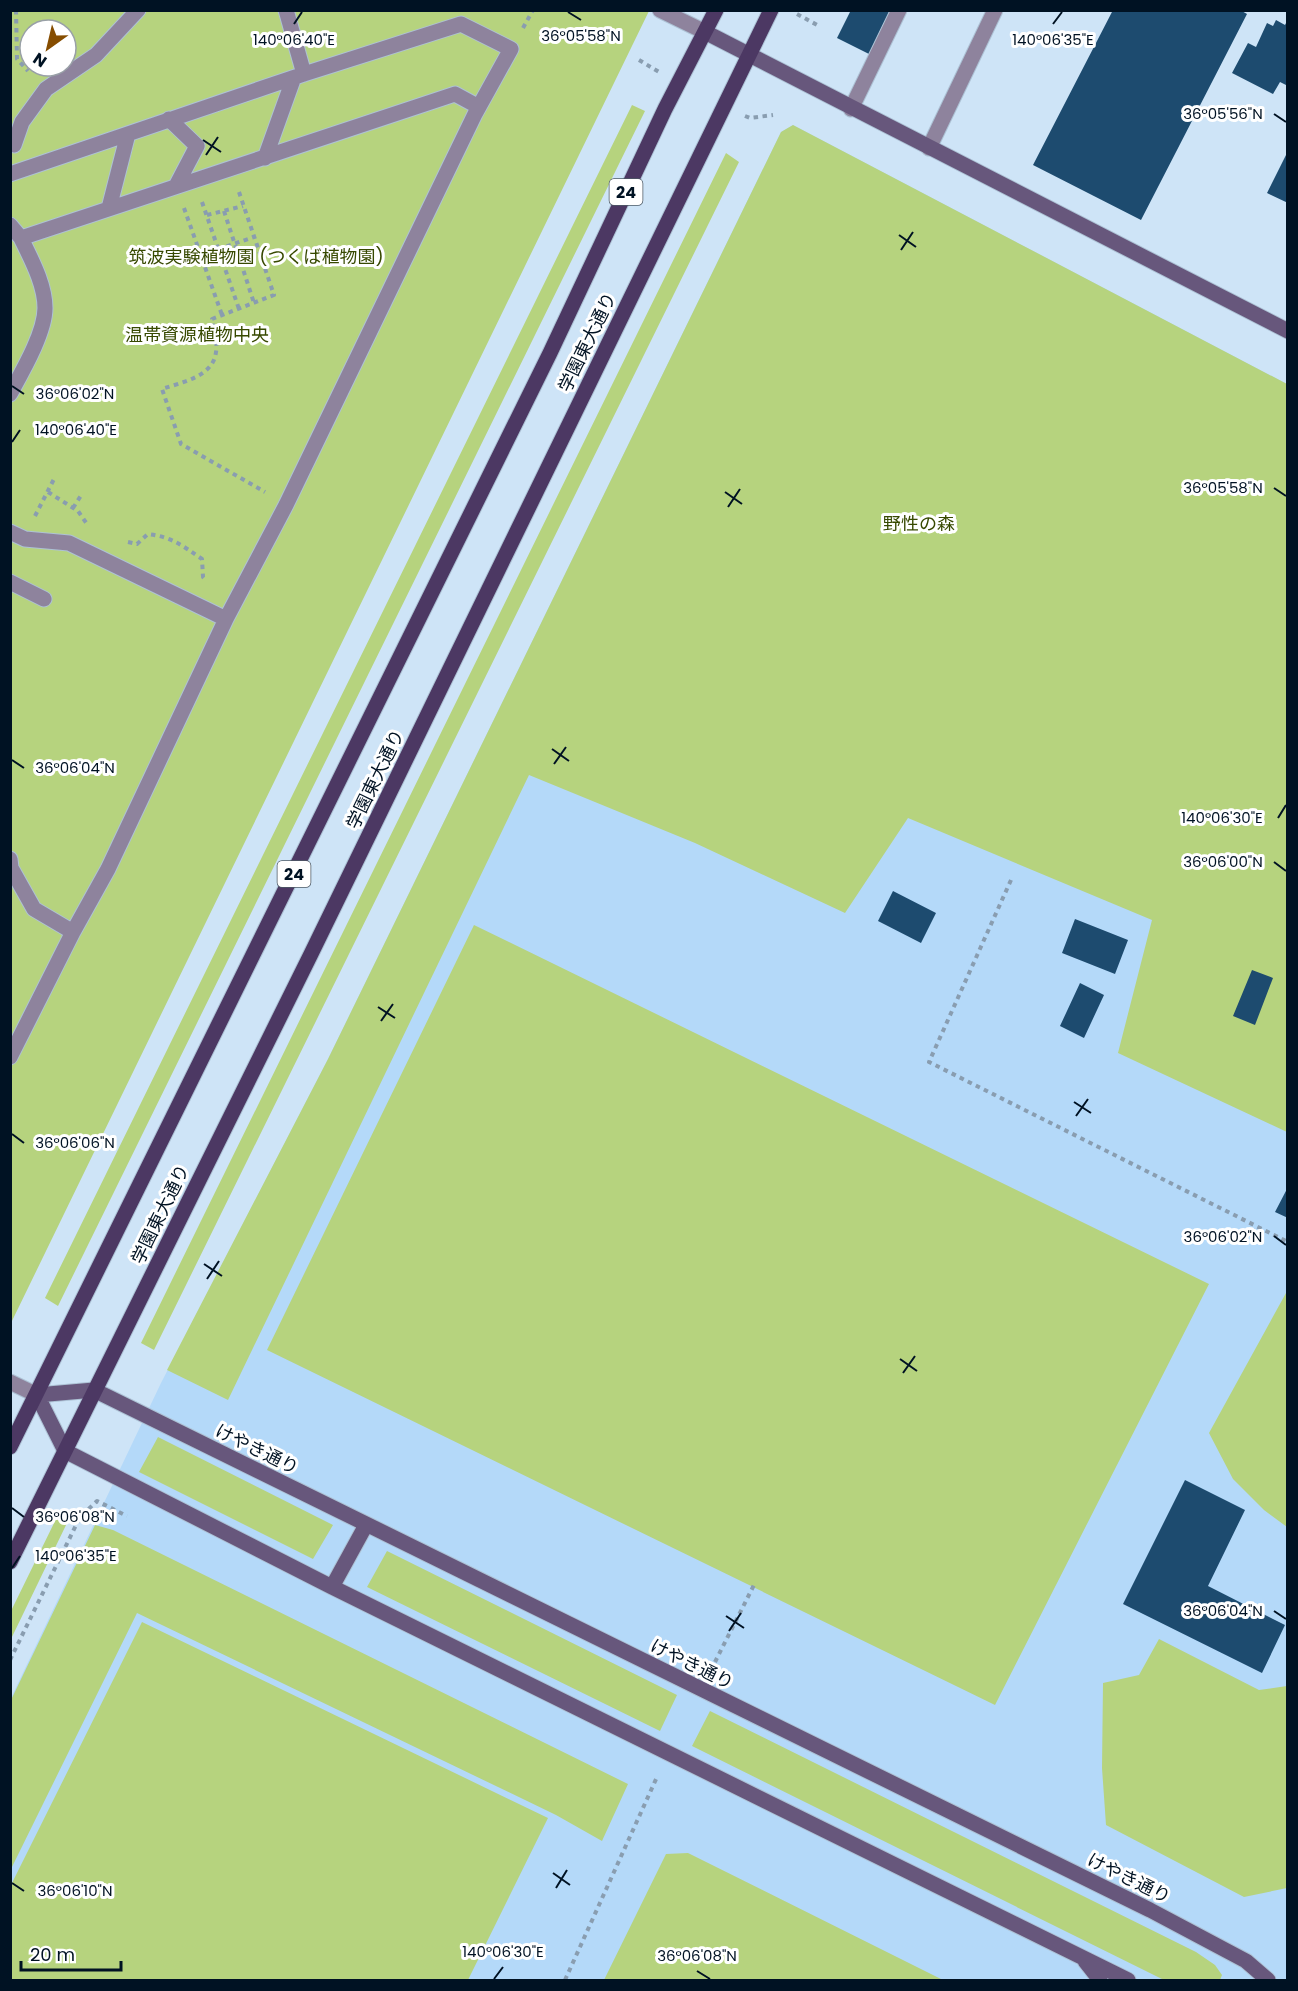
<svg xmlns="http://www.w3.org/2000/svg" width="1298" height="1991" viewBox="0 0 1298 1991" font-family="Poppins,'Noto Sans JP',sans-serif">
	<style>
		.built { fill: #b4d9f9 }
		.green { fill: #b6d37e; fill-rule: evenodd }
		.building { fill: #1d4b6f }
		.lines { fill: none; stroke-linecap: round; stroke-linejoin: round }
		.lane-casing { stroke: #adc2d5; stroke-width: 17 }
		.street-casing { stroke: #adc2d5; stroke-width: 17 }
		.secondary-casing { stroke: #adc2d5; stroke-width: 17 }
		.primary-casing { stroke: #adc2d5; stroke-width: 17 }
		.path { stroke: #899db0; stroke-width: 4; stroke-dasharray: 4.5 4.5; stroke-linecap: butt }
		.lane { stroke: #8e839d; stroke-width: 15 }
		.street { stroke: #8e839d; stroke-width: 15 }
		.secondary { stroke: #67577c; stroke-width: 15 }
		.primary { stroke: #4c3863; stroke-width: 15 }
		.ticks { fill: none; stroke: #001223; stroke-width: 2 }
		.labels { text-anchor: middle; dominant-baseline: central; stroke-width: 6; stroke-linejoin: round; paint-order: stroke }
		.shield { fill: #fff; stroke: #4c5965; stroke-width: 1.5 }
		.shield-label { font-size: 16px; font-weight: bold; fill: #001223 }
		.park-label { font-size: 18px; fill: #374900; stroke: #fff }
		.street-label { font-size: 18px; fill: #001223; stroke: #fff }
		.ticks-label { font-size: 15px; text-anchor: middle; fill: #001223; stroke: #fff; stroke-width: 6; stroke-linejoin: round; paint-order: stroke }
	</style>
	<rect width="100%" height="100%" fill="#cee4f7"/>
	<path class="built" d="M 793,125 L 1287,384 L 1287,1980 L 11,1980 L 10,1700 L 161,1383 L 328,1059 L 781,132 Z"/>
	<path class="green" d="M 10,11 L 649,11 L 11,1323 L 10,1323 ZM 30,30 L 66,30 L 66,66 L 30,66 Z
		M 632,105 L 645,111 L 58,1306 L 45,1298 Z
		M 793,125 L 1287,384 L 1287,1132 L 1118,1053 L 1152,920 L 908,818 L 845,913 L 695,843 L 529,775 L 228,1400 L 167,1370 L 328,1059 L 781,132 Z
		M 726,153 L 739,162 L 154,1350 L 141,1343 Z
		M 474,925 L 1209,1284 L 995,1705 L 267,1350 Z
		M 1286,1293 L 1288,1294 L 1287,1527 L 1264,1510 L 1233,1479 L 1209,1433 Z
		M 158,1437 L 333,1525 L 313,1559 L 139,1472 Z
		M 57,1517 L 67,1523 L 11,1639 L 11,1611 Z
		M 95,1525 L 113,1530 L 628,1784 L 602,1841 L 556,1815 L 137,1613 L 11,1869 L 11,1700 Z
		M 387,1551 L 677,1695 L 660,1731 L 367,1587 Z
		M 142,1622 L 548,1818 L 468,1980 L 11,1980 L 11,1885 Z
		M 1159,1639 L 1259,1690 L 1287,1686 L 1287,1888 L 1244,1897 L 1106,1825 L 1102,1768 L 1103,1683 L 1139,1675 Z
		M 710,1711 L 1196,1952 L 1215,1965 L 1222,1975 L 1220,1980 L 1164,1980 L 692,1746 Z
		M 688,1853 L 943,1980 L 604,1980 L 666,1854 Z"/>
	<path class="building" d="M 851,10 L 890,10 L 869,54 L 837,38 Z
		M 1113,10 L 1240,10 L 1247,14 L 1141,220 L 1033,165 Z
		M 1288,19 L 1288,86 L 1280,82 L 1273,94 L 1232,73 L 1248,43 L 1256,47 L 1267,23 L 1273,26 L 1276,20 L 1285,25 Z
		M 1288,151 L 1288,203 L 1267,193 Z
		M 893,891 L 936,913 L 921,943 L 878,921 Z
		M 1075,919 L 1128,940 L 1115,974 L 1062,953 Z
		M 1252,970 L 1273,978 L 1255,1025 L 1233,1016 Z
		M 1080,983 L 1104,995 L 1084,1038 L 1060,1026 Z
		M 1288,1187 L 1288,1218 L 1275,1212 Z
		M 1185,1480 L 1245,1510 L 1208,1586 L 1285,1625 L 1262,1673 L 1123,1604 Z"/>
	<g class="lines">
		<defs>
			<path id="lane" d="M 286,10 L 304,74
				M 660,10 L 705,32
				M 851,109 L 899,10
				M 169,119 L 197,146 L 176,186
				M 14,145 L 22,122 L 46,89 L 96,55 L 138,10
				M 265,158 L 293,80
				M 10,174 L 304,74 L 461,24 L 511,49 L 475,114 L 286,505 L 226,619 L 108,869 L 73,932 L 10,1057
				M 109,208 L 128,134
				M 10,225 L 21,238 L 455,94 L 479,107
				M 10,394 C 22,372 45,333 45,308 C 45,284 31,259 21,238
				M 10,532 L 25,539 L 69,543 L 226,619
				M 10,582 L 44,599
				M 10,859 L 11,868 L 34,909 L 73,932
				M 10,1382 L 37,1395"/>
			<path id="street" d="M 929,148 L 995,10"/>
			<path id="secondary" d="M 705,32 L 1288,331
				M 332,1587 L 366,1525
				M 1085,1961 L 1100,1980
				M 1128,1980 L 332,1587 L 65,1451 L 37,1395 L 94,1390 L 1150,1910 L 1246,1961 L 1268,1980"/>
			<path id="primary" d="M 10,1447 L 550,353 L 665,109 L 716,10
				M 10,1562 L 311,954 L 771,10"/>
		</defs>
		<use href="#lane" class="lane-casing"/>
		<use href="#street" class="street-casing"/>
		<use href="#secondary" class="secondary-casing"/>
		<use href="#primary" class="primary-casing"/>
		<path class="path" d="M 16,10 L 17,59 L 28,71
			M 797,14 L 819,26
			M 523,28 L 533,10
			M 639,60 L 659,72
			M 745,116 L 750,118 L 773,115
			M 239,192 L 274,295 L 212,319 C 213,329 218,342 216,352 C 213,377 182,382 162,389 L 181,444 L 265,492
			M 202,202 L 239,309
			M 184,208 L 222,315
			M 224,211 L 254,303
			M 207,215 L 243,206
			M 201,255 L 254,237
			M 48,492 L 78,511 L 87,524
			M 73,508 L 82,494
			M 35,516 L 55,477
			M 128,542 L 137,544 L 148,534 C 172,537 183,546 202,559 L 203,577 L 205,579
			M 1011,880 L 929,1062 L 1288,1242
			M 10,1660 L 80,1517 L 97,1501 L 127,1516
			M 715,1662 L 755,1583
			M 565,1980 L 657,1777"/>
		<use href="#lane" class="lane"/>
		<use href="#street" class="street"/>
		<use href="#secondary" class="secondary"/>
		<use href="#primary" class="primary"/>
	</g>
	<path class="ticks" d="M 568,12 L 581,20M 294,24 L 302,12M 1053,24 L 1062,12M 1274,114 L 1286,122M 203,140 L 221,152M 206,155 L 218,137M 899,235 L 916,247M 901,250 L 913,232M 12,386 L 24,394M 12,442 L 20,430M 1274,488 L 1286,496M 725,492 L 742,504M 728,507 L 740,489M 552,749 L 569,761M 12,760 L 24,768M 554,764 L 566,747M 1278,818 L 1286,805M 1274,862 L 1286,871M 378,1007 L 395,1018M 381,1021 L 393,1004M 1074,1102 L 1091,1113M 1076,1116 L 1088,1099M 12,1134 L 24,1143M 1274,1236 L 1286,1245M 204,1264 L 222,1276M 207,1279 L 219,1261M 900,1359 L 917,1371M 903,1373 L 915,1356M 12,1508 L 24,1517M 12,1568 L 20,1556M 1274,1611 L 1286,1619M 726,1616 L 744,1628M 729,1631 L 741,1613M 553,1873 L 570,1885M 12,1883 L 24,1891M 556,1888 L 567,1870M 697,1971 L 710,1979M 494,1979 L 503,1967"/>
	<g class="labels">
		<g class="shield">
			<rect x="609.5" y="179" width="33" height="26" rx="4.5"/>
			<rect x="277.5" y="861" width="33" height="26" rx="4.5"/>
		</g>
		<g class="shield-label">
			<text x="626" y="192">24</text>
			<text x="294" y="874">24</text>
		</g>
		<g class="park-label">
			<text x="256" y="256">筑波実験植物園 (つくば植物園)</text>
			<text x="197" y="334">温帯資源植物中央</text>
			<text x="919" y="523">野性の森</text>
		</g>
		<g class="street-label">
			<text transform="translate(587 342) rotate(-64)">学園東大通り</text>
			<text transform="translate(375 779) rotate(-64)">学園東大通り</text>
			<text transform="translate(160 1214) rotate(-64)">学園東大通り</text>
			<text transform="translate(257 1449) rotate(26)">けやき通り</text>
			<text transform="translate(692 1664) rotate(26)">けやき通り</text>
			<text transform="translate(1129 1878) rotate(26)">けやき通り</text>
		</g>
	</g>
	<g class="ticks-label">
		<text x="581" y="41">36°05'58"N</text>
		<text x="294" y="45">140°06'40"E</text>
		<text x="1053" y="45">140°06'35"E</text>
		<text x="1223" y="119">36°05'56"N</text>
		<text x="75" y="399">36°06'02"N</text>
		<text x="76" y="435">140°06'40"E</text>
		<text x="1223" y="493">36°05'58"N</text>
		<text x="75" y="773">36°06'04"N</text>
		<text x="1222" y="823">140°06'30"E</text>
		<text x="1223" y="867">36°06'00"N</text>
		<text x="75" y="1148">36°06'06"N</text>
		<text x="1223" y="1242">36°06'02"N</text>
		<text x="75" y="1522">36°06'08"N</text>
		<text x="76" y="1561">140°06'35"E</text>
		<text x="1223" y="1616">36°06'04"N</text>
		<text x="75" y="1896">36°06'10"N</text>
		<text x="503" y="1957">140°06'30"E</text>
		<text x="697" y="1961">36°06'08"N</text>
	</g>
	<rect width="1298" height="1991" fill="none" stroke="#001223" stroke-width="24"/>
	<g transform="translate(48 48) rotate(214)"><circle r="28" fill="#ffffff" stroke="#99a0a7" stroke-width="1.5"/>
	<path d="M0-4.5L10 22L0 15L-10 22Z" fill="#864d00"/>
	<text y="-9" font-size="16" font-weight="bold" text-anchor="middle" fill="#001223">N</text>
	</g>
	<path d="M21 1961v9h100v-9" fill="none" stroke="#001223" stroke-width="3"/>
	<text x="30" y="1961" font-size="18" fill="#001223" stroke="#ffffff" stroke-width="4.5" paint-order="stroke">20 m</text>
</svg>
